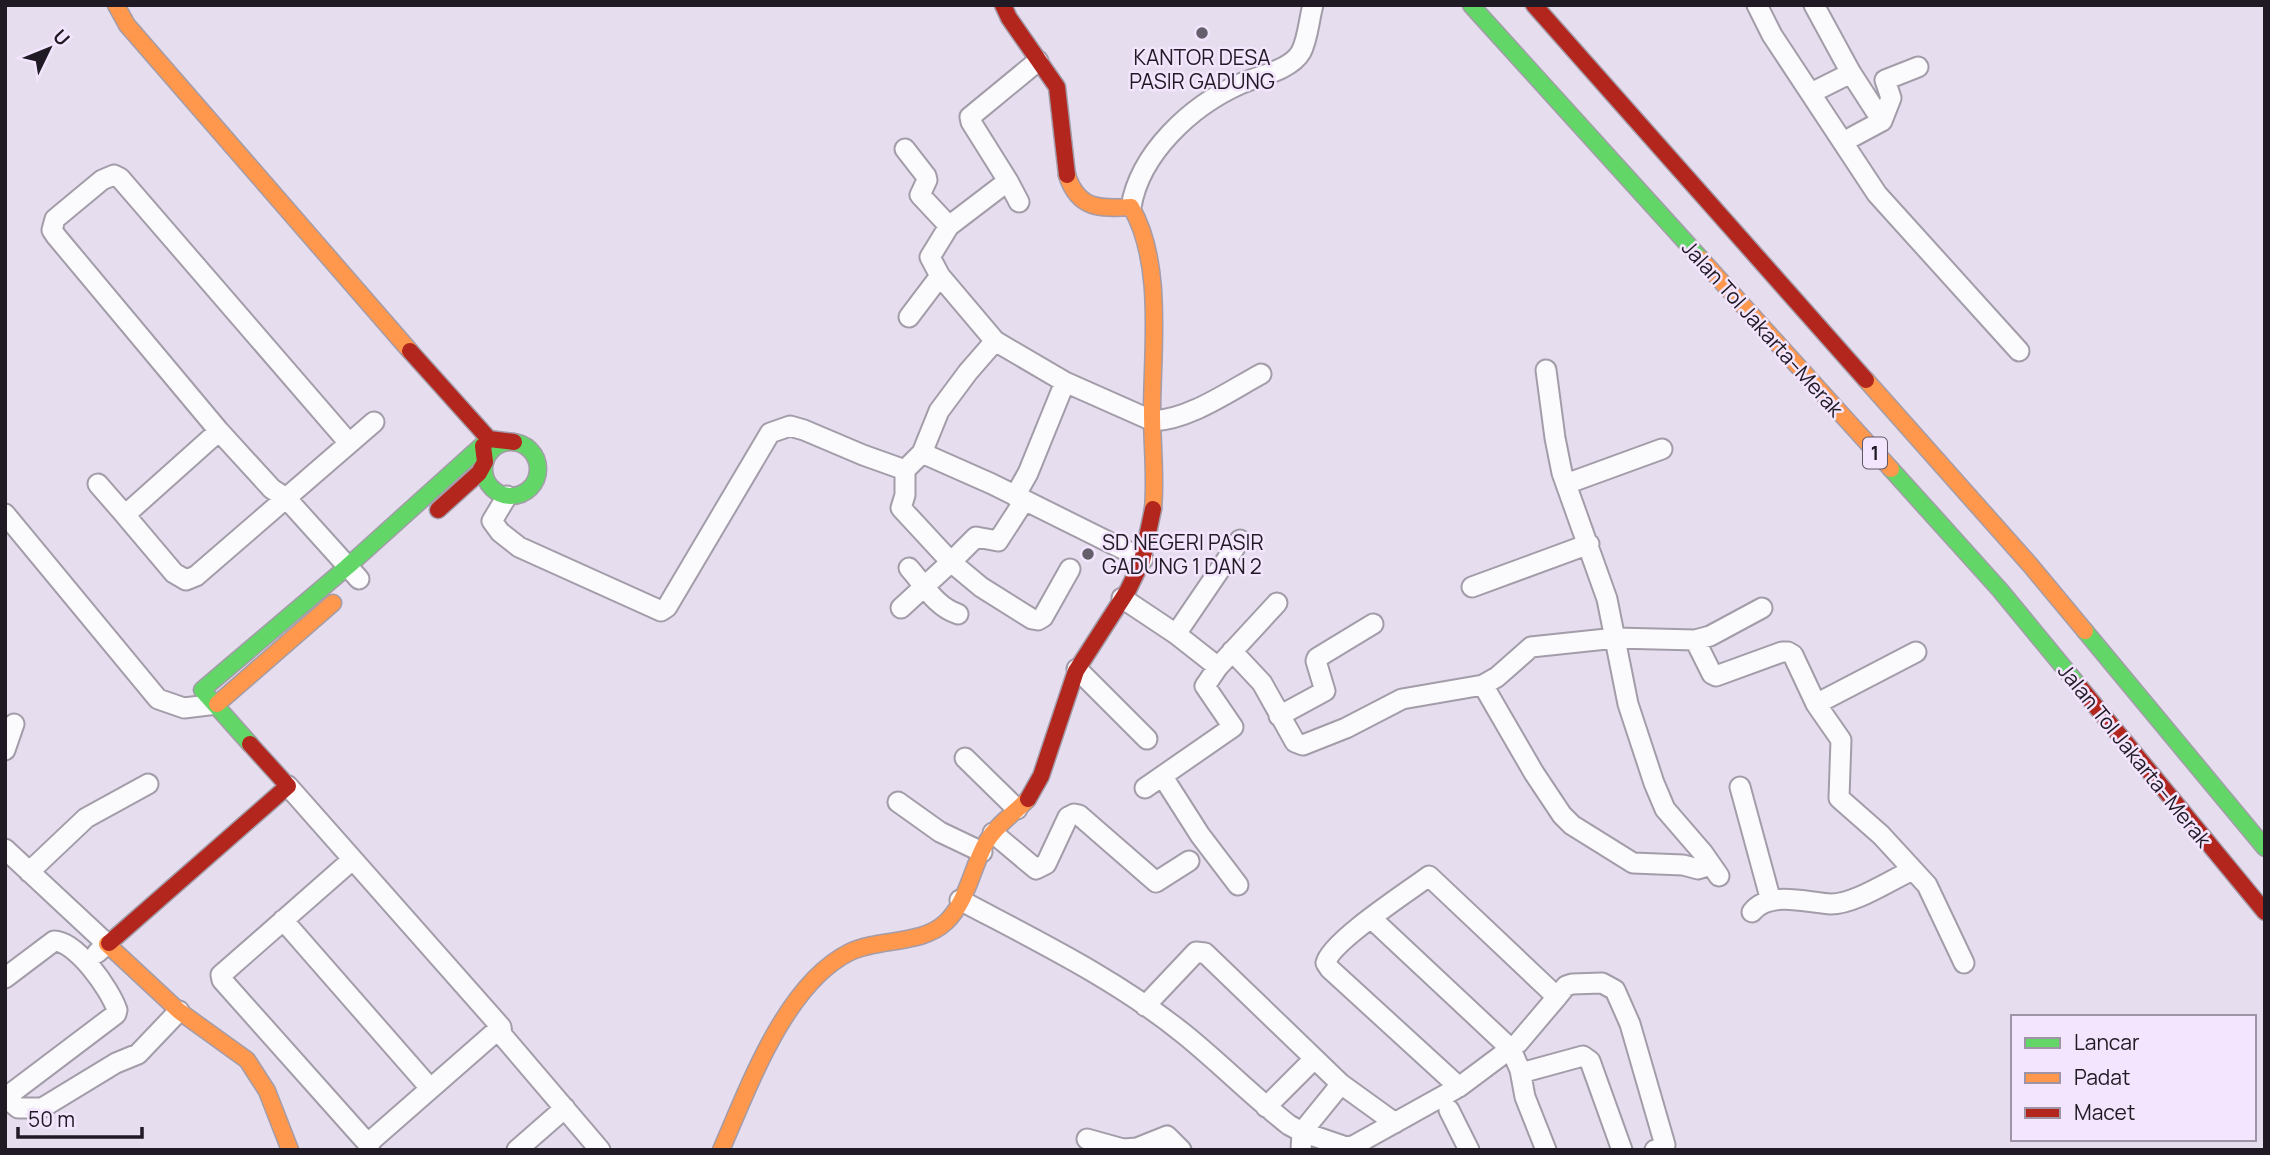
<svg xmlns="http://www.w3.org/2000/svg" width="2270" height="1155" viewBox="0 0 2270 1155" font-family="Manrope,sans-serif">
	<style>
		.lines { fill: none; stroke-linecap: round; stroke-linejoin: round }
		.street-casing { stroke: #a39ca9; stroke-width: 23 }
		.fast-casing { stroke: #a39ca9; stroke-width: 19 }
		.slow-casing { stroke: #a39ca9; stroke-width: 19 }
		.jam-casing { stroke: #a39ca9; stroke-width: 19 }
		.street { stroke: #fbfafc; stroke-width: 19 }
		.fast { stroke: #63d668; stroke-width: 16 }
		.slow { stroke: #ff974d; stroke-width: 16 }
		.jam { stroke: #b3261e; stroke-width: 16 }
		.poi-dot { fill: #655e6b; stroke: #f2e5fd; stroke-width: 2.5 }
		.labels { text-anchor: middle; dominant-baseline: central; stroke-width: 5; stroke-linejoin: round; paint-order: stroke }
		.shield { fill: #f2e5fd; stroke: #5f5765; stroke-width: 2 }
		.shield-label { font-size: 19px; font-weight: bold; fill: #201a24 }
		.poi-label { font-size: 21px; fill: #201a24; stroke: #f2e5fd }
		.street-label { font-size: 21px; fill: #201a24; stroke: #f2e5fd }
	</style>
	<rect width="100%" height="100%" fill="#e6ddee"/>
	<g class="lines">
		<defs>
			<path id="street" d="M 1757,5 L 1772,35 L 1877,194 L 2019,351
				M 1038,61 L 970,117 L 971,122 L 1008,181 L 949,226 L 930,257 L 940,276 L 995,341 L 1065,382 L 1153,421 C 1190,419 1228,392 1261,374
				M 1811,93 L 1851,73 L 1814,5
				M 1882,121 L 1891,98 L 1885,80 L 1918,67
				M 1843,142 L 1882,121 L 1851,73
				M 905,149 L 926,176 L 927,180 L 920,195 L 949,226
				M 1008,181 L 1019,202
				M 1131,207 C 1140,153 1191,106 1240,84 C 1258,76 1291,70 1301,52 C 1308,39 1309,19 1313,5
				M 909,317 L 940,276
				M 1546,370 L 1555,438 L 1562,473 L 1607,599 L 1628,704 L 1654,783 L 1665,809 L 1703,853 L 1719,876
				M 219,431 L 125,515 L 174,573 L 186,580 L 196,576 L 374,422
				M 349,443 L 120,178 L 114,175 L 102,180 L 55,219 L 52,230 L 56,236 L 219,431 L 272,489 L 286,498 L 359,579
				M 922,453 L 939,411 L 968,372 L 995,341
				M 905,470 L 905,495 L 901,508 L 951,562 L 976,537 L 998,541 L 1024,501
				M 98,484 L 125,515
				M 1566,484 L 1662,449
				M 507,496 L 492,521 L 500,532 L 519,547 L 661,611 L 667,607 L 770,433 L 790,426 L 804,430 L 863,455 L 905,470 L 922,453 L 992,484 L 1143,559
				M 1015,496 L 1028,473 L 1065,382
				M 5,514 L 158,699 L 184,708 L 217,704
				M 909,568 C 924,585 936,607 958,614
				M 1472,587 L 1589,544
				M 1122,598 L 1176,634 L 1218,667
				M 901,608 L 951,562 L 981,587 L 1032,619 L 1038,620 L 1043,617 L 1070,569
				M 1176,634 L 1240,540
				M 1695,640 L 1712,674 L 1716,676 L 1782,652 L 1788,652 L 1793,655 L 1816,704 L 1841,740 L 1839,798 L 1881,835 L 1927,885 L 1964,963
				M 1232,651 L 1262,683 L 1295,742 L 1303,745 L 1346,728 L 1402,699 L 1483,685 L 1497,677 L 1531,647 L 1616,638 L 1695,640 L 1710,636 L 1762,608
				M 1077,669 L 1147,739
				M 1483,685 L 1534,773 L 1562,815 L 1572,825 L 1633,863 L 1683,865 L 1698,869 L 1711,865
				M 1816,704 L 1916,652
				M 1279,716 L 1325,691 L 1316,661 L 1317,658 L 1373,624
				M 5,750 L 14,724
				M 965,758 L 1017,809
				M 1163,777 L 1200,835 L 1238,885
				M 288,786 L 501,1027 L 502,1035 L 600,1150
				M 1740,787 L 1771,901
				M 1145,788 L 1233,727 L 1205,686 L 1218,667 L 1277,603
				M 898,802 L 940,832 L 982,852
				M 993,833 L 1036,869 L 1046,864 L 1068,817 L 1074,814 L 1079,815 L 1156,882 L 1189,861
				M 5,849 L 107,944 L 97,953
				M 352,860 L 221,975 L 222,980 L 369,1145
				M 29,872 L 86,818 L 148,784
				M 960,900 C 1037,941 1116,979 1184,1034 C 1220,1063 1252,1096 1289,1125 L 1302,1132 L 1346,1147 L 1353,1146 L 1459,1087 L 1518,1043 L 1557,997 L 1429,876 C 1409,891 1330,942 1326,963 L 1330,969 L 1459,1087
				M 1752,912 C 1769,890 1808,903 1831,904 C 1855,904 1890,880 1913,870
				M 1371,918 L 1511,1049 L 1520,1070 L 1525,1097 L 1546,1150
				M 283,920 L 430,1088
				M 5,978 L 54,941 C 76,941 110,989 117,1010 L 116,1014 L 5,1098
				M 1557,997 L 1566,986 L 1572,984 L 1602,983 L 1615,990 L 1630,1024 L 1665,1145 L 1663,1148 L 1655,1150
				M 1145,1006 L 1196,952 L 1205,953 L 1341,1084 L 1302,1132 L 1301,1150
				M 1521,1073 L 1583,1056 L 1590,1061 L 1622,1150
				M 1341,1084 L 1395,1123
				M 5,1097 L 18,1108 L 42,1108 L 116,1063 L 138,1054 L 179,1011
				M 1266,1107 L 1314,1059
				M 1449,1110 L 1469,1150
				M 1087,1139 L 1123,1149 L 1137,1148 L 1167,1136 L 1181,1150
				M 370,1150 L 369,1145 L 373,1139 L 501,1027
				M 517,1150 L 565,1108"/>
			<path id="fast" d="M 1471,5 L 1701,259
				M484 469a27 27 0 1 1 54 0a27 27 0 1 1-54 0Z
				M 1891,469 L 2000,590 L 2079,686
				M 2085,631 L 2265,848
				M 250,744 L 202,690 L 347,567 L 489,439"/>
			<path id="slow" d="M 116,5 L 127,25 L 410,351
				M 1067,175 C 1078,209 1099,209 1131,207 C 1164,263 1152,350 1152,413 C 1152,445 1156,476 1153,509
				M 1701,259 L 1891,469
				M 1866,380 L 2031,566 L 2085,631
				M 217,704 L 333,603
				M 109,943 L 107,944 L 179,1011 L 247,1060 L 267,1091 L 290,1150
				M 721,1150 C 749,1087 785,984 850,952 C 879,938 922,945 946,922 C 968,901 972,866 987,841 C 997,824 1015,813 1028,799"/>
			<path id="jam" d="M 1003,5 L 1009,18 L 1057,87 L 1067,175
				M 1534,5 L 1866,380
				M 410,351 L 489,439 L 514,442
				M 438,510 L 479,473 L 485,462 L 483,446
				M 2079,686 L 2265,912
				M 1028,799 L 1041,776 L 1076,671 L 1128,590 L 1142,561 L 1153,509
				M 109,943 L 288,786 L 250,744"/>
		</defs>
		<use href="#street" class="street-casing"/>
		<use href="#fast" class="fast-casing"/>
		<use href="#slow" class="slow-casing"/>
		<use href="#jam" class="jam-casing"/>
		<use href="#street" class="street"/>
		<use href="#fast" class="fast"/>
		<use href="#slow" class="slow"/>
		<use href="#jam" class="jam"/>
	</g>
	<g class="poi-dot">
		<circle cx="1202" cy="33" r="7"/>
		<circle cx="1088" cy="554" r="7"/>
	</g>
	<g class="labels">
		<rect class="shield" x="1863" y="437.5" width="24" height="31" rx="5"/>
		<g class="shield-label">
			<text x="1875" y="453">1</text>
		</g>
		<g class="poi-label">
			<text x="1202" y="57">KANTOR DESA<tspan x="1202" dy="24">PASIR GADUNG</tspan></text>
			<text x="1102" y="542" text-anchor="start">SD NEGERI PASIR<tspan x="1102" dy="24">GADUNG 1 DAN 2</tspan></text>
		</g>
		<g class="street-label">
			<text transform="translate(1763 328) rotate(48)">Jalan Tol Jakarta–Merak</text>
			<text transform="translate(2135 755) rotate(51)">Jalan Tol Jakarta–Merak</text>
		</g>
	</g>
	<rect width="2270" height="1155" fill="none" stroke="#201a24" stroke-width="14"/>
	<rect x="2011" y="1015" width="245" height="126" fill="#f2e5fd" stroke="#9e94a6" stroke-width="2"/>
	<rect x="2025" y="1038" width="35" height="10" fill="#63d668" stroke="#9e94a6" stroke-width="2"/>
	<text x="2074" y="1050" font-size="21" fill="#201a24">Lancar</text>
	<rect x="2025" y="1073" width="35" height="10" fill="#ff974d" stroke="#9e94a6" stroke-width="2"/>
	<text x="2074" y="1085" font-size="21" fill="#201a24">Padat</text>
	<rect x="2025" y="1108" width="35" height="10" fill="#b3261e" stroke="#9e94a6" stroke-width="2"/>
	<text x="2074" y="1120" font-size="21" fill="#201a24">Macet</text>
	<g transform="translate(49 49) rotate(47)" stroke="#f2e5fd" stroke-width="5" paint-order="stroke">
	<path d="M0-5L12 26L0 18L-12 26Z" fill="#201a24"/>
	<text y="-10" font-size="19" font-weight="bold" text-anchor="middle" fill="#201a24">U</text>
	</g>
	<path d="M18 1127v10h124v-10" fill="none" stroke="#201a24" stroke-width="3.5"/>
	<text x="28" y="1127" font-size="21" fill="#201a24" stroke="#f2e5fd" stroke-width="5" paint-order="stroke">50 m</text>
</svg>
